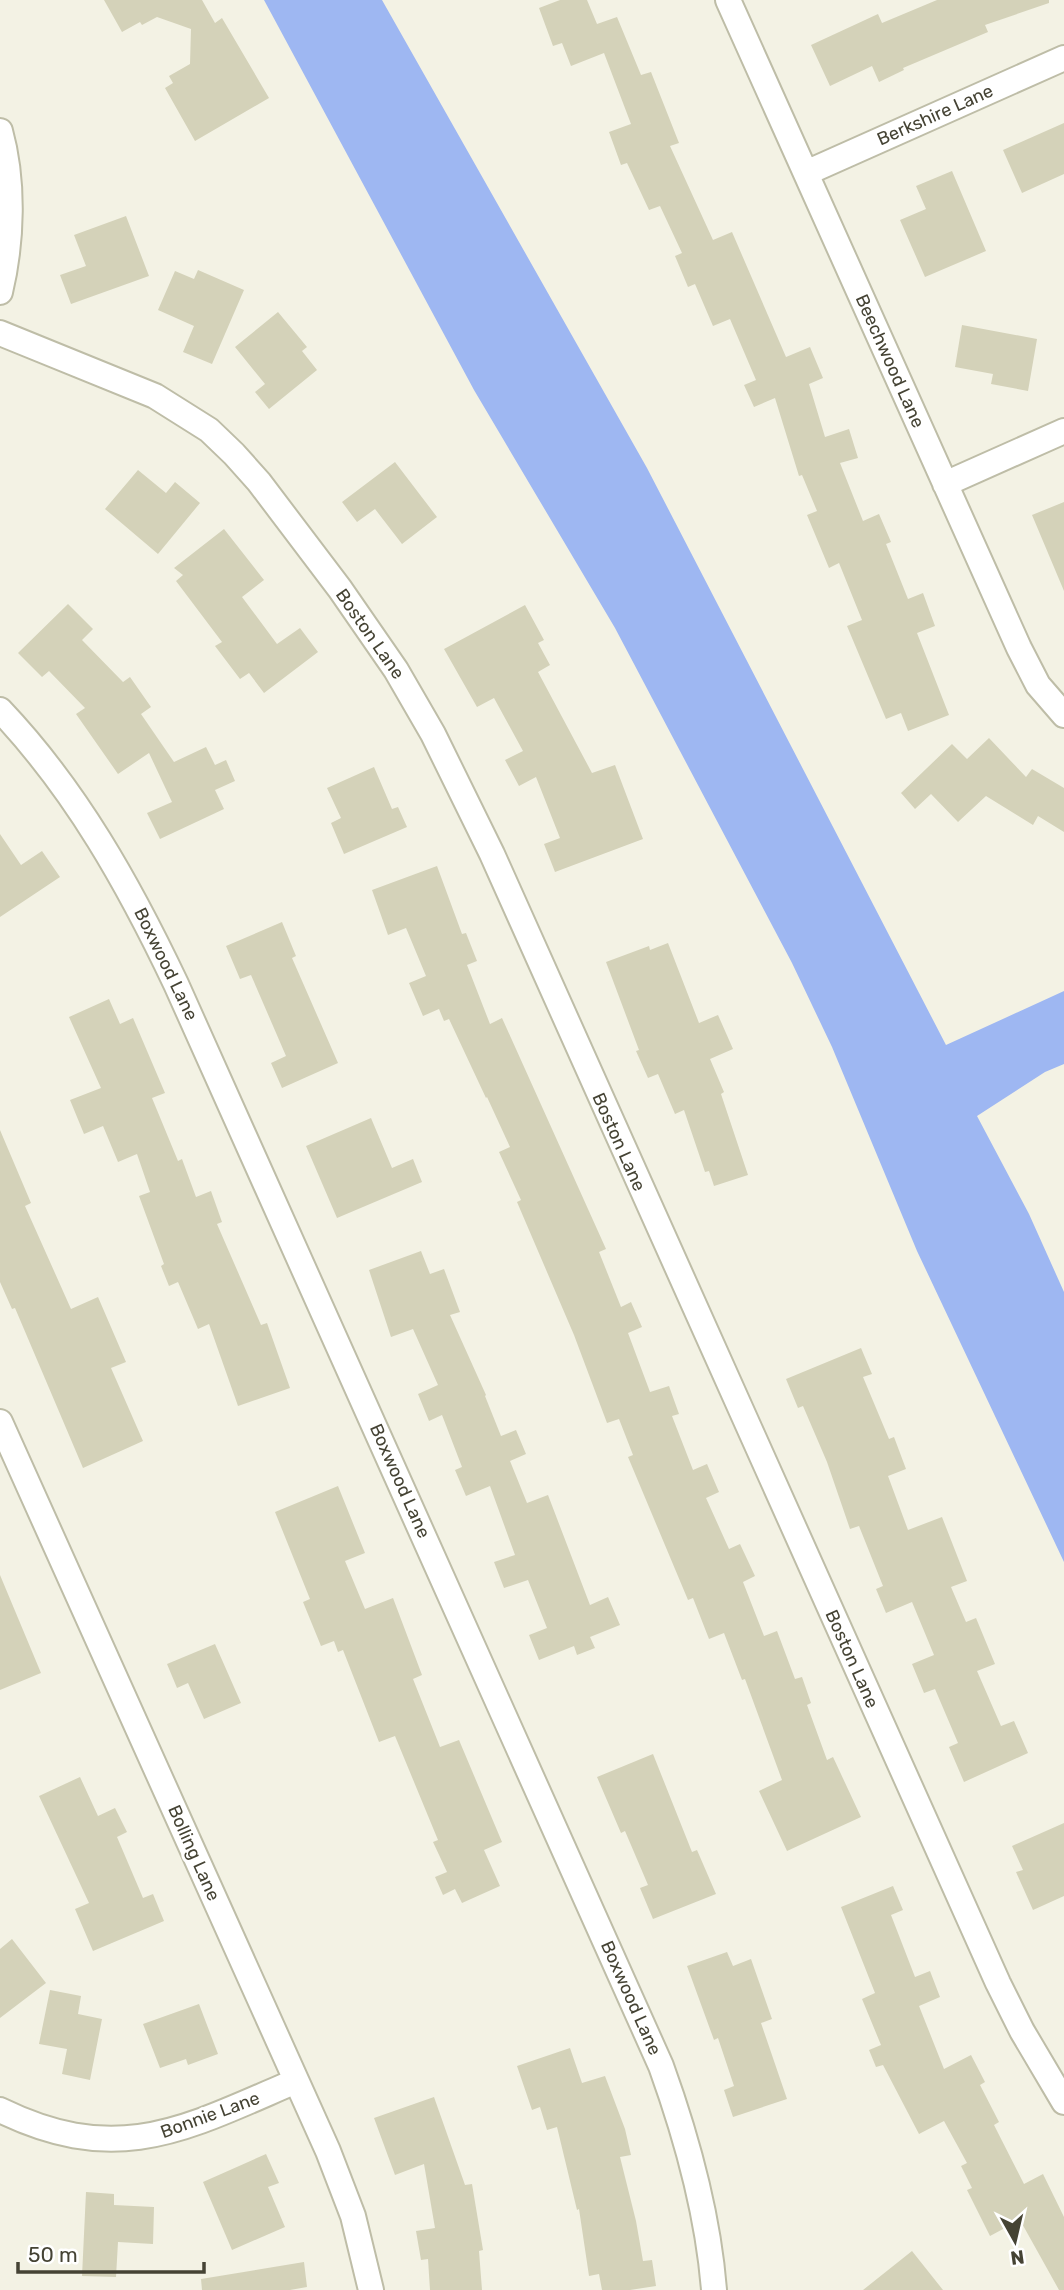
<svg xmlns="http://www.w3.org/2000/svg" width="1064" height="2290" viewBox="0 0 1064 2290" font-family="Rubik,sans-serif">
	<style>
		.water { fill: #9eb7f2 }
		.building { fill: #d4d2b9 }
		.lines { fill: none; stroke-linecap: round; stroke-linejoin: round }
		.minor-casing { stroke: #bebda7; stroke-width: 28 }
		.minor { stroke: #fff; stroke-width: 24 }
		.labels { text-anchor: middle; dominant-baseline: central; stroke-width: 6; stroke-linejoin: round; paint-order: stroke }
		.street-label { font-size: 18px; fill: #454334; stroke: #fff }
	</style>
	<rect width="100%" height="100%" fill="#f3f2e4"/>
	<path class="water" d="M 264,0 L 382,0 L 647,468 L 946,1045 L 1064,991 L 1064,1064 L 1045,1072 L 977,1116 L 1029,1214 L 1064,1292 L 1064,1562 L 917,1251 L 832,1047 L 792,963 L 615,628 L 474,390 Z"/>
	<path class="building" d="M 104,0 L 202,0 L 215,23 L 222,18 L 269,98 L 195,141 L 165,88 L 173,83 L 169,76 L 190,64 L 191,29 L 157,17 L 142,25 L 140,22 L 122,32 Z
		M 560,0 L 587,0 L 597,24 L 617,17 L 641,75 L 651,72 L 679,143 L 670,146 L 713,240 L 732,232 L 786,357 L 810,347 L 823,378 L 809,384 L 825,437 L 849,429 L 858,458 L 840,463 L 863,521 L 879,514 L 891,542 L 886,544 L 908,599 L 923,593 L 935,626 L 917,633 L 949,715 L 908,731 L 901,713 L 886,719 L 847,626 L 862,620 L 839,563 L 829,568 L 807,515 L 817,511 L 802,475 L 799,476 L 775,398 L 754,407 L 744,385 L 756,380 L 730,319 L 713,326 L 695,284 L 688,287 L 675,256 L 682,253 L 660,206 L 649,210 L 627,163 L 621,165 L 609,132 L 631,124 L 604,53 L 571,66 L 562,43 L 553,46 L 539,8 Z
		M 937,0 L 1049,0 L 1049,3 L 985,25 L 988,32 L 903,68 L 904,70 L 879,82 L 872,66 L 830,86 L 811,45 L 878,14 L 882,23 Z
		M 1064,123 L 1064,174 L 1022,193 L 1003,150 Z
		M 952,171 L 986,251 L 925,277 L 900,220 L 926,209 L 916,186 Z
		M 126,216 L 149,276 L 71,304 L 60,275 L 86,266 L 74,235 Z
		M 198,270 L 244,290 L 212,364 L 183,352 L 194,326 L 158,310 L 175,271 L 194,279 Z
		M 278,312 L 307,347 L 302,351 L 317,370 L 269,409 L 255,392 L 265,384 L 235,347 Z
		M 962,325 L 1037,339 L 1028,391 L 991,384 L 993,374 L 955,367 Z
		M 395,462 L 437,517 L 402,544 L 375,509 L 357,522 L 342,502 Z
		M 138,470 L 166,493 L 175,482 L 200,503 L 158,554 L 105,509 Z
		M 1064,502 L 1064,591 L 1032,515 Z
		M 224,529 L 264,580 L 242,597 L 277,644 L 300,628 L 318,652 L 264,693 L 249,673 L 240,679 L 215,646 L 222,642 L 176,581 L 183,575 L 174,568 Z
		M 68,604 L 93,629 L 82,640 L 123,682 L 130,677 L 151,707 L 141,714 L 174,762 L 206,747 L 215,765 L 226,760 L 235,781 L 215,790 L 224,809 L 160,839 L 147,813 L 172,802 L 149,753 L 118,774 L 76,714 L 85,708 L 49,671 L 42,677 L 18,653 Z
		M 525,605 L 544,640 L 538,643 L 550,665 L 538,672 L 592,773 L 615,765 L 643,839 L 555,872 L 544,844 L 560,838 L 536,777 L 519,786 L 505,760 L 523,751 L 494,698 L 477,707 L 444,649 Z
		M 989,738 L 1026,777 L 1032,769 L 1064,788 L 1064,832 L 1038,816 L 1033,825 L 986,796 L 958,822 L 931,794 L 915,809 L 901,793 L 952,744 L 967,759 Z
		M 374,767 L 392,809 L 398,807 L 407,827 L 344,854 L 331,823 L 341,818 L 327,788 Z
		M 0,834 L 21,865 L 42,851 L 60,877 L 0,917 Z
		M 437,866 L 462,934 L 466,933 L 477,961 L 467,965 L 490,1024 L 502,1018 L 606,1249 L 599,1252 L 621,1307 L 631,1302 L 642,1327 L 628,1333 L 650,1392 L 669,1386 L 679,1414 L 672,1416 L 693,1470 L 707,1464 L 719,1492 L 706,1498 L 729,1549 L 740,1544 L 755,1576 L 743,1582 L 764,1636 L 777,1631 L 795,1679 L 802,1677 L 811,1703 L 807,1705 L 827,1760 L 833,1757 L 861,1817 L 787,1851 L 759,1791 L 782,1780 L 745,1679 L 742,1680 L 724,1633 L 709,1639 L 693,1598 L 688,1600 L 628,1457 L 633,1455 L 619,1419 L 607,1423 L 574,1335 L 517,1202 L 521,1200 L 499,1152 L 510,1147 L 487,1097 L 486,1098 L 449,1019 L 444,1021 L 439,1009 L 423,1016 L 409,983 L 426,976 L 406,928 L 388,935 L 372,890 Z
		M 282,922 L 296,956 L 292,958 L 338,1063 L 282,1088 L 271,1063 L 286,1056 L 251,975 L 240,979 L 226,946 Z
		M 668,943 L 699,1023 L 718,1015 L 733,1049 L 710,1059 L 724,1092 L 721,1094 L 748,1175 L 714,1186 L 709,1171 L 705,1172 L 684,1110 L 675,1114 L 658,1074 L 648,1078 L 636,1051 L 639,1050 L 606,962 L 649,946 L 650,950 Z
		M 109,999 L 120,1024 L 133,1018 L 165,1093 L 152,1098 L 178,1161 L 182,1159 L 196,1197 L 211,1191 L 222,1222 L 217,1224 L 261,1325 L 267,1323 L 290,1388 L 238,1406 L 209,1324 L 198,1329 L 178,1282 L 169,1286 L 161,1266 L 164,1264 L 139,1196 L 150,1192 L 137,1154 L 118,1162 L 103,1126 L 84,1134 L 70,1100 L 101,1088 L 69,1017 Z
		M 371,1118 L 392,1168 L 413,1159 L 422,1182 L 337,1218 L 306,1146 Z
		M 0,1130 L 31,1203 L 25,1206 L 71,1309 L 98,1297 L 126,1362 L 111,1368 L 143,1441 L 83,1468 L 15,1308 L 12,1309 L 0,1282 Z
		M 421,1251 L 430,1274 L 444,1269 L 460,1312 L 450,1315 L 486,1395 L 485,1396 L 501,1436 L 516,1430 L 526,1454 L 510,1461 L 527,1503 L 548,1495 L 590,1605 L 608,1597 L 620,1625 L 590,1637 L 595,1648 L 577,1655 L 574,1646 L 539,1660 L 529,1635 L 547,1628 L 528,1580 L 504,1588 L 494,1562 L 515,1555 L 490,1486 L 466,1496 L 455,1470 L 462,1467 L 442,1415 L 429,1421 L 418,1394 L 438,1385 L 413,1329 L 391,1337 L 369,1270 Z
		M 861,1348 L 872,1374 L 863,1377 L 889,1439 L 894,1437 L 906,1469 L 888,1476 L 908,1530 L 942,1517 L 967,1581 L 951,1587 L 966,1622 L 976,1618 L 995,1664 L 977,1671 L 1001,1726 L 1014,1721 L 1028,1753 L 964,1782 L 949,1747 L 958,1743 L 935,1689 L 924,1693 L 912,1664 L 934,1655 L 912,1602 L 886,1613 L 876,1589 L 883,1586 L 859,1526 L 850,1529 L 827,1462 L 803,1406 L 798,1408 L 786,1379 Z
		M 338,1486 L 365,1553 L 345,1561 L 365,1609 L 393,1598 L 422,1675 L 413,1679 L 440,1747 L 459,1740 L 502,1842 L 484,1850 L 500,1886 L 462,1903 L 455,1889 L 443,1895 L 435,1877 L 447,1872 L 433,1842 L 438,1840 L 395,1736 L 379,1742 L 343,1650 L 338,1652 L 334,1641 L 321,1646 L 303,1602 L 310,1599 L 275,1512 Z
		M 0,1575 L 41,1673 L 0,1690 Z
		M 215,1644 L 241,1703 L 204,1719 L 188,1683 L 177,1688 L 167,1664 Z
		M 653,1754 L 692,1852 L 697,1850 L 716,1894 L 653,1919 L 640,1888 L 648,1885 L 625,1831 L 621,1833 L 597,1777 Z
		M 80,1777 L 98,1816 L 115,1808 L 127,1832 L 117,1837 L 143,1898 L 153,1894 L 164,1921 L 93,1951 L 75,1909 L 89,1903 L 39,1796 Z
		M 1064,1823 L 1064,1896 L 1033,1910 L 1016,1872 L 1023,1870 L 1012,1846 Z
		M 893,1886 L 903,1910 L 891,1915 L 915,1977 L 930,1971 L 940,1997 L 919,2006 L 944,2069 L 971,2055 L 985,2082 L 980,2085 L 999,2122 L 994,2125 L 1024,2184 L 1043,2174 L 1064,2217 L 1064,2290 L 1059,2290 L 1020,2220 L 990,2236 L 967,2190 L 972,2188 L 961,2166 L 967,2163 L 944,2121 L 919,2134 L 883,2065 L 876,2067 L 869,2050 L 881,2045 L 862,1999 L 875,1993 L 841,1907 Z
		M 12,1939 L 46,1983 L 0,2018 L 0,1949 Z
		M 727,1952 L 733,1966 L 751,1959 L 772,2019 L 761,2023 L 787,2099 L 733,2117 L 724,2090 L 734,2086 L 718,2038 L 714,2040 L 687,1966 Z
		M 50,1990 L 81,1996 L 78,2014 L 102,2019 L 90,2080 L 62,2074 L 67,2049 L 39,2044 Z
		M 199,2004 L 218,2054 L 188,2065 L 186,2059 L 160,2068 L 143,2024 Z
		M 570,2048 L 582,2083 L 605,2076 L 625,2129 L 631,2155 L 620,2157 L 636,2221 L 643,2261 L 652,2260 L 656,2286 L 630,2290 L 602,2290 L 599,2274 L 589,2276 L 579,2209 L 577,2210 L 557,2127 L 547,2130 L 540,2107 L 532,2110 L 517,2066 Z
		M 434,2097 L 465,2185 L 472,2184 L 483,2250 L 479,2251 L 482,2290 L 430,2290 L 428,2259 L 421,2260 L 416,2231 L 435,2228 L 424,2164 L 395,2175 L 374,2118 Z
		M 266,2154 L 279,2183 L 268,2187 L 285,2227 L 232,2250 L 203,2182 Z
		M 86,2192 L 114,2194 L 114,2205 L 154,2207 L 153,2244 L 118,2242 L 116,2277 L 82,2276 Z
		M 912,2251 L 943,2290 L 863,2290 Z
		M 304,2262 L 307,2287 L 290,2290 L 202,2290 L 201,2279 Z"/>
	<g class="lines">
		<defs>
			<path id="minor" d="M 728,0 L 1019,648 L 1038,685 L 1064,715
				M 0,131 C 14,181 12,242 0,292
				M 806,173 L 1064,58
				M 0,333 L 155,396 L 209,430 L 234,454 L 259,482 L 340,589 L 396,670 L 433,734 L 492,854 L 998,1983 L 1022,2031 L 1064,2102
				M 945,484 L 1064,431
				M 0,710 C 76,790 129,885 176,984 L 661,2066 C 687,2138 708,2213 714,2290
				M 0,1422 L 328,2151 L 353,2216 L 371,2290
				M 0,2110 C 119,2168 186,2128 296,2081"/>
		</defs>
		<use href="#minor" class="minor-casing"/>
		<use href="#minor" class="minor"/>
	</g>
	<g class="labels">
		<g class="street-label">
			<text transform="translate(935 115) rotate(-24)">Berkshire Lane</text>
			<text transform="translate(890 361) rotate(66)">Beechwood Lane</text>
			<text transform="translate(370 634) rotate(55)">Boston Lane</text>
			<text transform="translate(166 964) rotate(64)">Boxwood Lane</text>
			<text transform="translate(619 1142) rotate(66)">Boston Lane</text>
			<text transform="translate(400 1481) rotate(66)">Boxwood Lane</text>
			<text transform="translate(852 1659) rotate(66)">Boston Lane</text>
			<text transform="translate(194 1853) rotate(66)">Bolling Lane</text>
			<text transform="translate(631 1998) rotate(66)">Boxwood Lane</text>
			<text transform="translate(210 2115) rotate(-20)">Bonnie Lane</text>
		</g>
	</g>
	<g transform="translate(1015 2241) rotate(172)" stroke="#ffffff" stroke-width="5" paint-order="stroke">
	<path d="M0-5L12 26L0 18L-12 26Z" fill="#454334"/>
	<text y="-10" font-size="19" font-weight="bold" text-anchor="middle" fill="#454334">N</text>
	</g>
	<path d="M18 2262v10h186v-10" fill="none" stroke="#454334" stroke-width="3.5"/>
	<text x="28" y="2262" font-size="21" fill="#454334" stroke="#ffffff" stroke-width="5" paint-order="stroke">50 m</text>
</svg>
